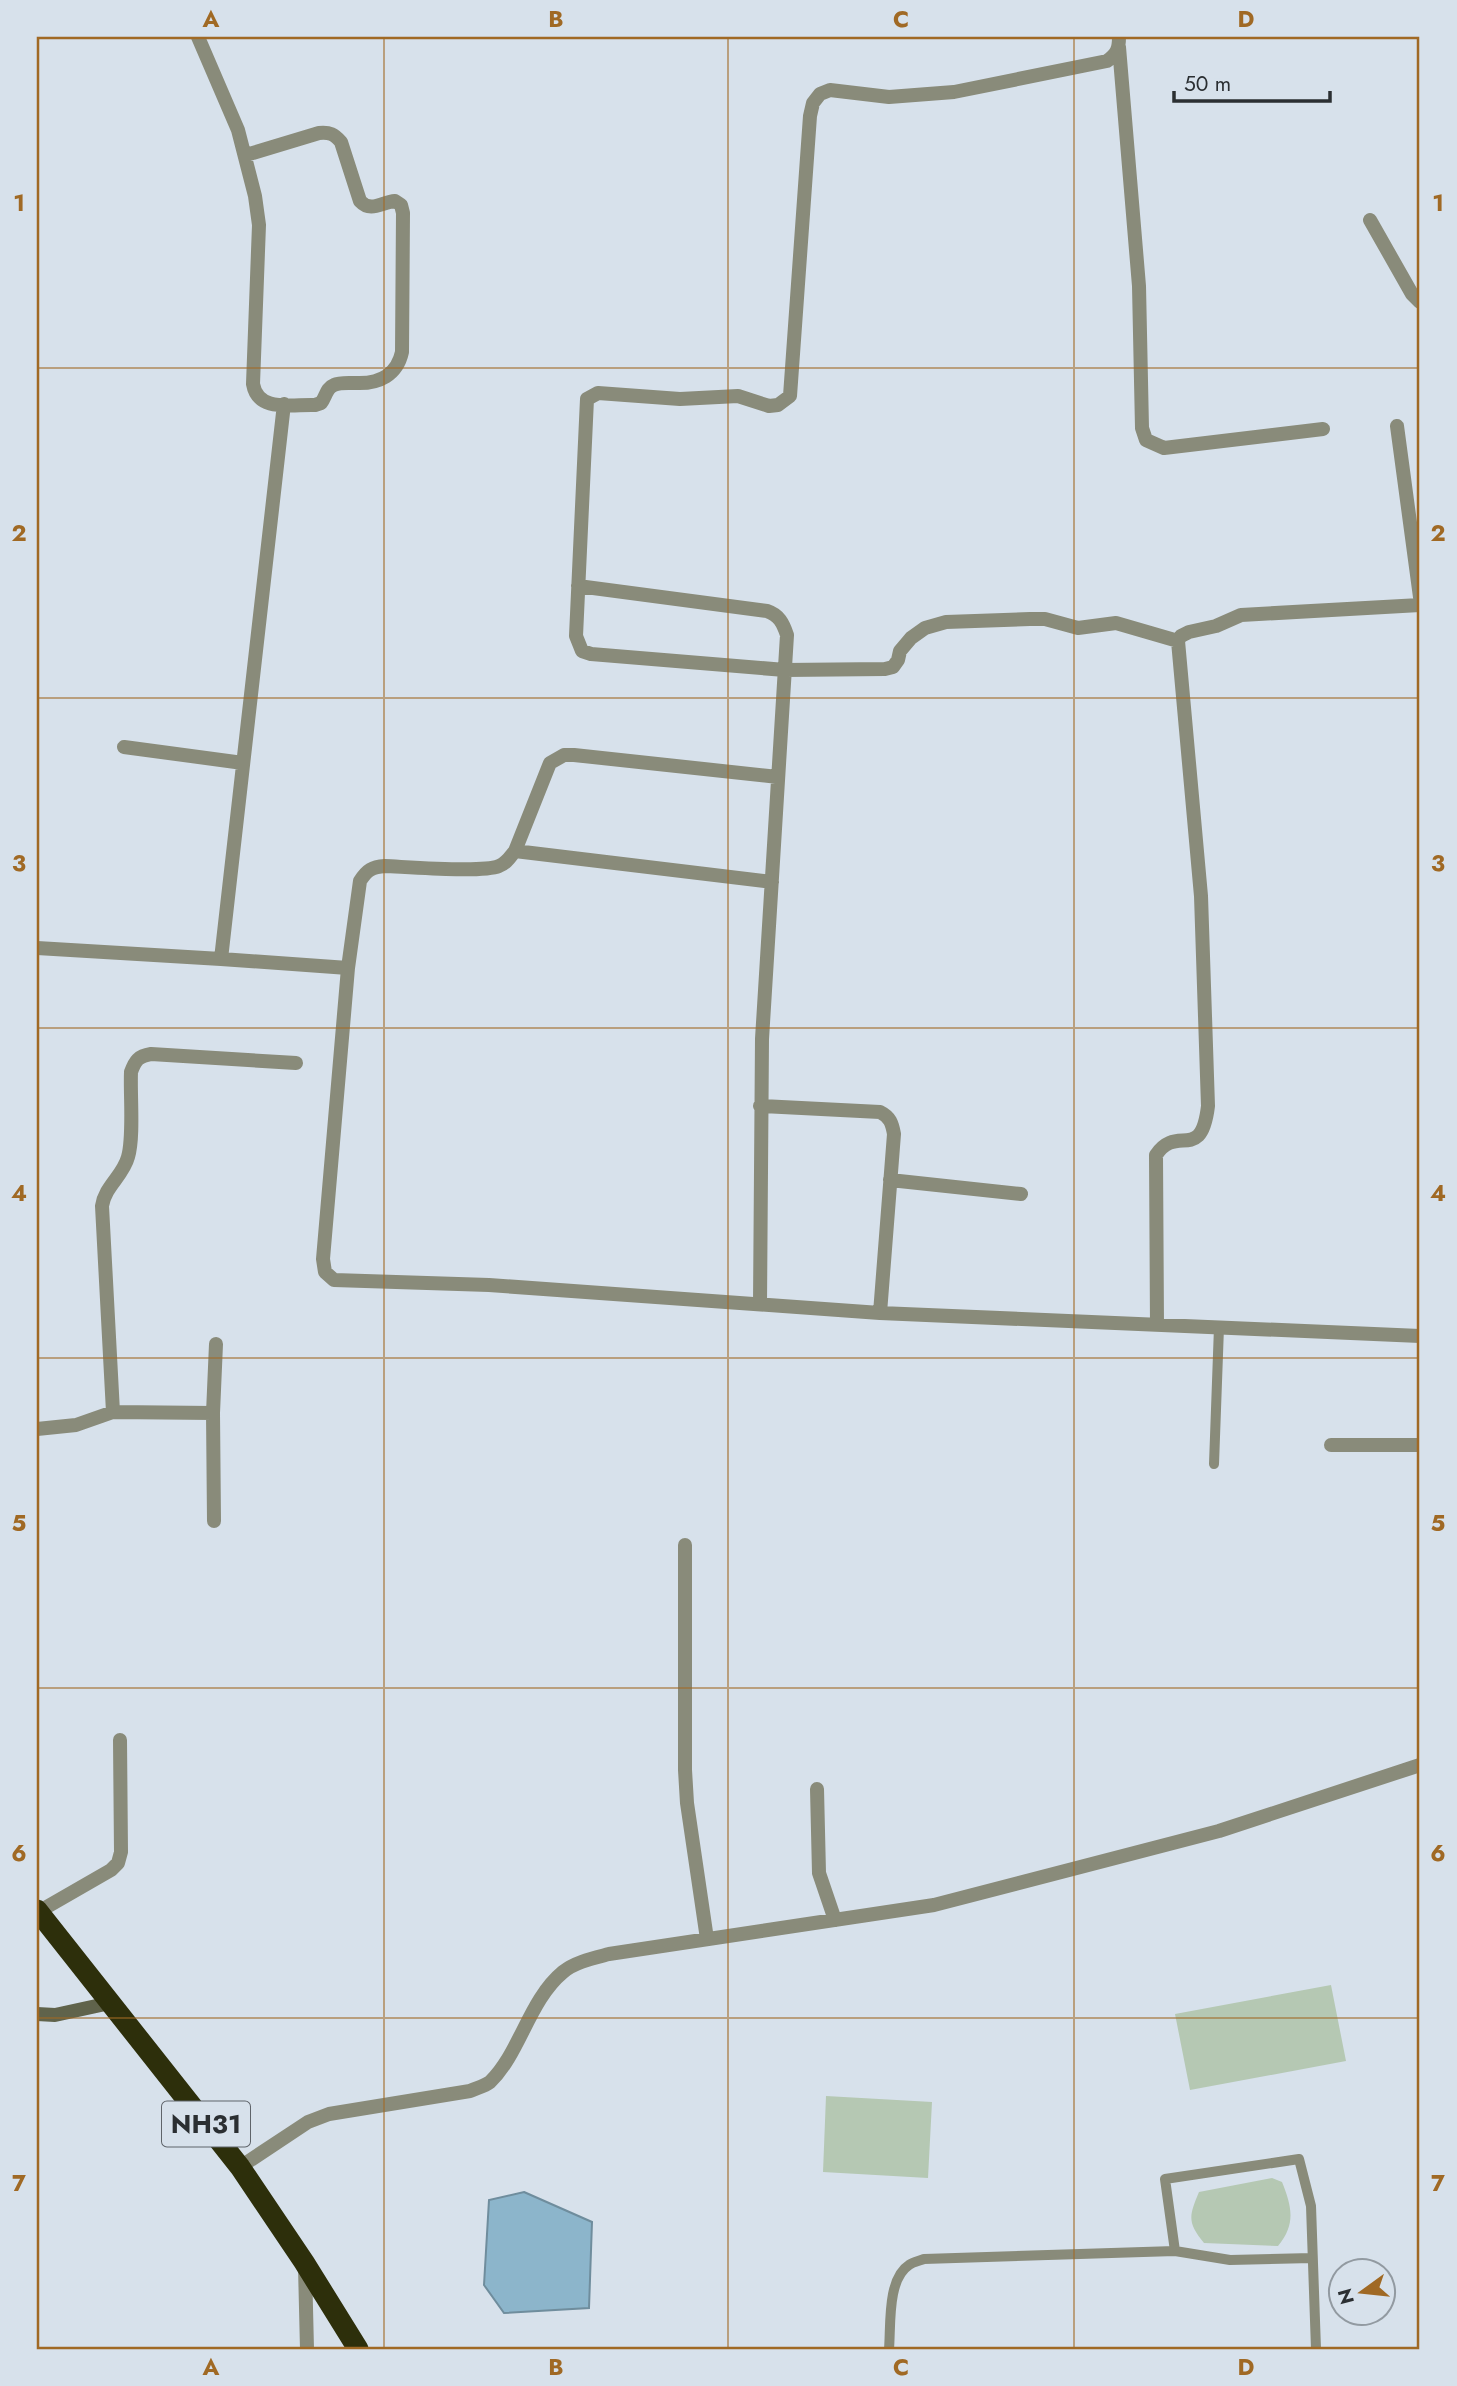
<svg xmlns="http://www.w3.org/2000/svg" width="1457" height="2386" viewBox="0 0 1457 2386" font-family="Jost,sans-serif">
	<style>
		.green { fill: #b5c8b3 }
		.water { fill: #8cb5cb; stroke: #6f8d9d; stroke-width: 2 }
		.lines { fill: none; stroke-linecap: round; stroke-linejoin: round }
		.lane { stroke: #898b7a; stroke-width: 10 }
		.street { stroke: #898b7a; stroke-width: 14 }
		.secondary { stroke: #60634b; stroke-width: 14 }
		.highway { stroke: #2d2f0b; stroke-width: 21 }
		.grid { fill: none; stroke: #a06924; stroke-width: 2; stroke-opacity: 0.55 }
		.labels { text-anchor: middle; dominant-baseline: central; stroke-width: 5; stroke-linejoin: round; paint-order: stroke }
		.shield { fill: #d7e1eb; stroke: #5f646a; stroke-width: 2 }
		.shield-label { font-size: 26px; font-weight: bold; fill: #2b2f32 }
		.neatline { fill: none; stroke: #a06924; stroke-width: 2.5 }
		.grid-label { font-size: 23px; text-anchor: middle; font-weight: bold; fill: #a06924 }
	</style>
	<rect width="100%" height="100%" fill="#d7e1eb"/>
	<path class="green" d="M 1331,1985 L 1346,2061 L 1190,2090 L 1175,2014 Z
		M 826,2096 L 932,2102 L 928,2178 L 823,2172 Z
		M 1272,2178 L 1282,2182 C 1292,2207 1296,2224 1278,2246 L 1204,2243 C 1187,2222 1189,2216 1199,2192 Z"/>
	<path class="water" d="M 524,2192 L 592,2222 L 589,2308 L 504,2313 L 484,2285 L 489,2200 Z"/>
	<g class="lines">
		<path class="lane" d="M 1214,1464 L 1219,1327
			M 1312,2258 L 1230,2260 L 1175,2251 L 1165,2179 L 1299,2159 L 1311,2206 L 1316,2349
			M 889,2349 C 891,2326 887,2279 909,2265 C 913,2262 919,2261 924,2259 L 1175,2251"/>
		<path class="street" d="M 198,37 L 238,130 L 255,196 L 259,225 L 253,384 C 258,413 292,404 315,405 L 321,403 C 326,397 326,388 334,385 C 340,382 349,383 356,383 C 379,384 397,375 402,352 L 403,213 L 401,205 L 395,201 C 382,202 371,213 360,201 L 341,142 C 334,134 330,132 319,133 L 246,155
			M 1119,37 C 1119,49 1117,54 1107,61 L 954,92 L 889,97 L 830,90 L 820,94 L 813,103 L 810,116 L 790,396 L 778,405 L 769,406 L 738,396 L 680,399 L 598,393 L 587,399 L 576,636 L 582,651 L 591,654 L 785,670 L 885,669 L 893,667 L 898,660 L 900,651 L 911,638 L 925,628 L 946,622 L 1030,619 L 1045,619 L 1078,628 L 1116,623 L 1178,641
			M 1119,47 L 1139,286 L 1142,428 L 1146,440 L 1164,448 L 1323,429
			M 1370,220 L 1412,294 L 1420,302
			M 1397,426 L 1420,597
			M 578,586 L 767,611 C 779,615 783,623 787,635 L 762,1039 L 760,1304
			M 124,747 L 243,763
			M 515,851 L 772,882
			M 37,948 L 221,959 L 284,404
			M 221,959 L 348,968 L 323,1259 L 325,1272 L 334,1280 L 489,1285 L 880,1313 L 1420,1336
			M 348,968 L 360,881 C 367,870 372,867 385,866 C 408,867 482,873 499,866 C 507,863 510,857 515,851 L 550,763 L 564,755 L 574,755 L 778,777
			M 760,1106 L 880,1112 C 890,1117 892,1123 894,1134 L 880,1313
			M 890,1180 L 1021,1194
			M 1157,1325 L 1156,1155 C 1177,1123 1201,1164 1208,1106 L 1201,896 L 1178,641 L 1181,636 L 1189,632 L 1216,626 L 1241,615 L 1420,605
			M 113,1412 L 102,1206 C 105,1186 123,1176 128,1157 C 134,1137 130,1095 131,1072 C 135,1061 138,1056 151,1054 L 296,1063
			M 213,1413 L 216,1344
			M 37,1429 L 76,1425 L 113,1412 L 213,1413 L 214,1521
			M 1331,1445 L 1420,1445
			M 685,1545 L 685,1770 L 687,1803 L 707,1939
			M 817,1789 L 819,1873 L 835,1920
			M 38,1912 L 111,1870 L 118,1863 L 121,1852 L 120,1740
			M 240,2167 L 308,2122 L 329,2114 L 470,2091 C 477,2088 485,2086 490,2082 C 520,2053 529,2000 563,1972 C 575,1962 594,1958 609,1954 L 934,1905 L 1219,1831 L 1420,1765
			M 305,2267 L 307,2349"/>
		<path class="secondary" d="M 37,2014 L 55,2015 L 110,2003"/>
		<path class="highway" d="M 37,1910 L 240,2167 L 304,2262 L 358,2349"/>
	</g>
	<path class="grid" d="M 384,37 L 384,2349M 728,37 L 728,2349M 1074,37 L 1074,2349M 37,368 L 1420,368M 37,698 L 1420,698M 37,1028 L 1420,1028M 37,1358 L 1420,1358M 37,1688 L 1420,1688M 37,2018 L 1420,2018"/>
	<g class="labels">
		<rect class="shield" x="162" y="2101.5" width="88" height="45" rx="5"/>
		<g class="shield-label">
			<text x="206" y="2124">NH31</text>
		</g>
	</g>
	<rect width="1457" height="2386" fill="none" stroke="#d7e1eb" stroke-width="77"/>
	<g transform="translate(1362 2292) rotate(255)"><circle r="33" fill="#d7e1eb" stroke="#929aa1" stroke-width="2"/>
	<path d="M0-5L12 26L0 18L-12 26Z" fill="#a06924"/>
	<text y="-10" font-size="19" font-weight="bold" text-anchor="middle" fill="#2b2f32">N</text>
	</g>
	<path d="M1174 91v10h156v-10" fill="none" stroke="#2b2f32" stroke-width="3.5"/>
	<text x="1184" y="91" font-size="21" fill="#2b2f32" stroke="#d7e1eb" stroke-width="5" paint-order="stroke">50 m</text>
	<rect x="38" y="38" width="1380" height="2310" class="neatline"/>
	<g class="grid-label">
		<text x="211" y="27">A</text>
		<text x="556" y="27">B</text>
		<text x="901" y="27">C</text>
		<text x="1246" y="27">D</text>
		<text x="19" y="211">1</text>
		<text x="1438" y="211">1</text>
		<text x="19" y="541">2</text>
		<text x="1438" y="541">2</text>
		<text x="19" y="871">3</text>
		<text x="1438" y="871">3</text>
		<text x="19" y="1201">4</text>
		<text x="1438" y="1201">4</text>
		<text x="19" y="1531">5</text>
		<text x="1438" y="1531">5</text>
		<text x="19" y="1861">6</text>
		<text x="1438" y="1861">6</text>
		<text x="19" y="2191">7</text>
		<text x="1438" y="2191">7</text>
		<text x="211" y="2375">A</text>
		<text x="556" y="2375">B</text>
		<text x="901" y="2375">C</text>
		<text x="1246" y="2375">D</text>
	</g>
</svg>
